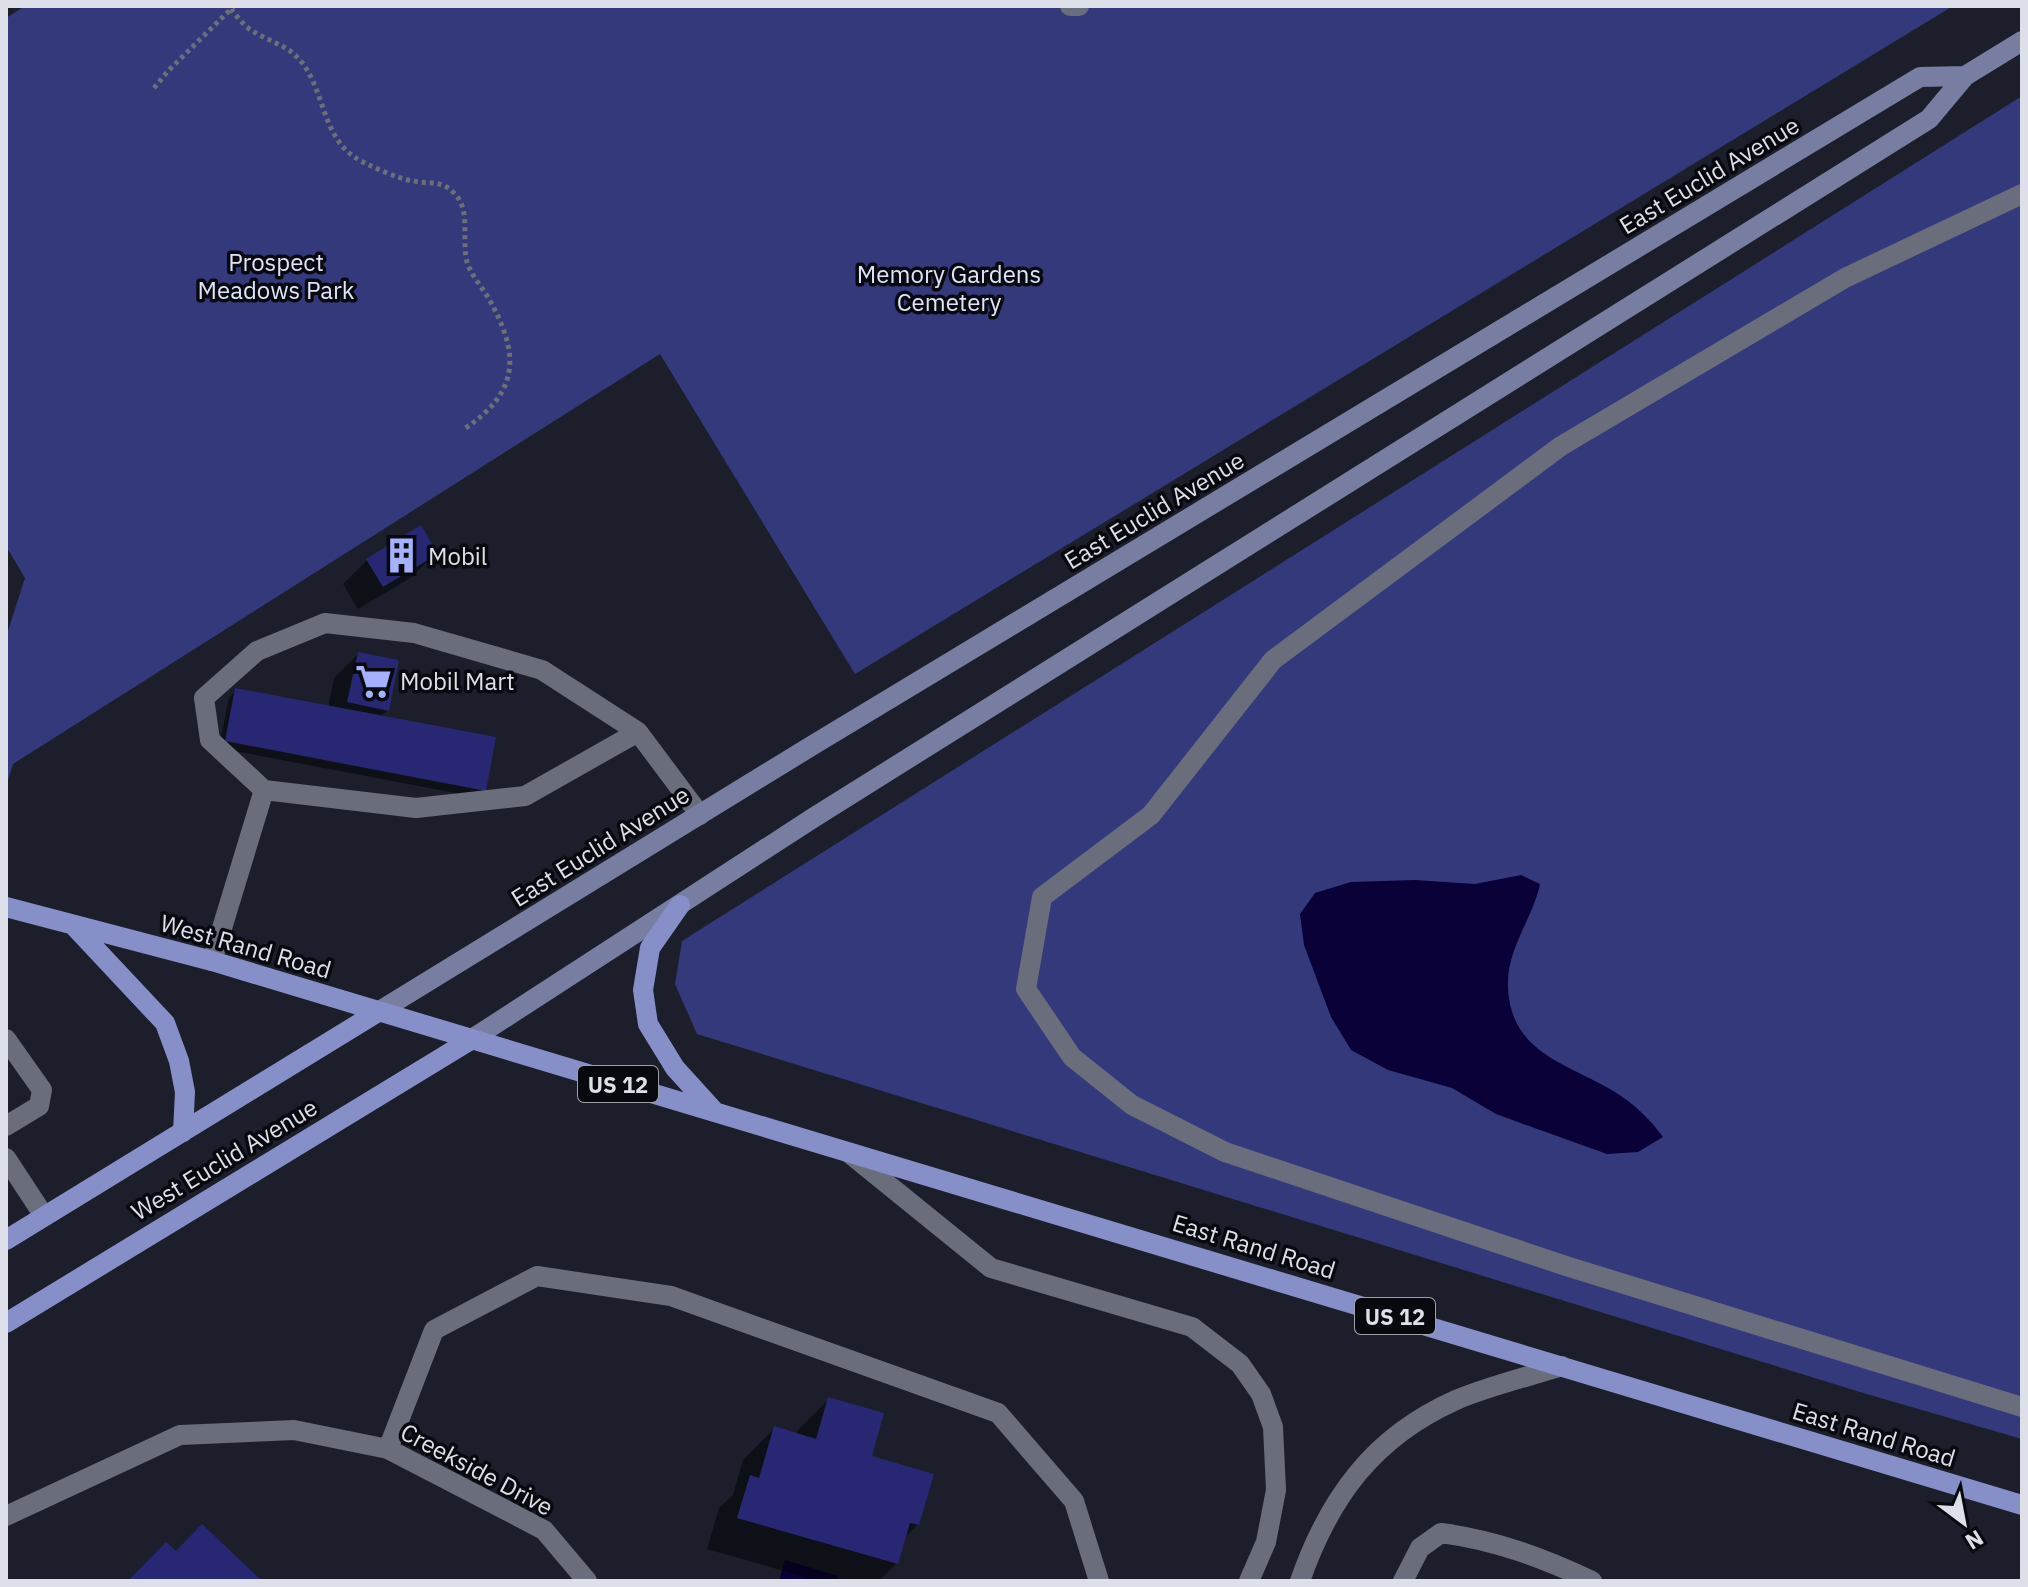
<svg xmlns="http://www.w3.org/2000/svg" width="2028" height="1587" viewBox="0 0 2028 1587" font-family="'IBM Plex Sans',sans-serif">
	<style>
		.green { fill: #34397c }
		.water { fill: #090038 }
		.shadow { fill: #0007 }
		.building { fill: #272774 }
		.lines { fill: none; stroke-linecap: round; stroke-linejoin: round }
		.path { stroke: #6c6e79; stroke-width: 5; stroke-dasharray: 4 4; stroke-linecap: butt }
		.lane { stroke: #6a6d7c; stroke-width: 20 }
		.street { stroke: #6a6d7c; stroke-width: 20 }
		.secondary { stroke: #787ea2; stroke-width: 20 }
		.primary { stroke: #868fc7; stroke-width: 20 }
		.labels { text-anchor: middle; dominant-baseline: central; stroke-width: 7; stroke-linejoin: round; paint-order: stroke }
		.shield { fill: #08090f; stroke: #9ea0a8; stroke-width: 2 }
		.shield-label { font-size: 22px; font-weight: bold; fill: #dee0e9 }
		.street-label { font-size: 24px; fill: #dee0e9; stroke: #08090f }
		.park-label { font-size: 24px; fill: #dee3fa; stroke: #08090f }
		.poi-label { font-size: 24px; fill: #dee0e9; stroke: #08090f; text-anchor: start }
	</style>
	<rect width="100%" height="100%" fill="#1c1f2b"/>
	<path class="green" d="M 25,6 L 1953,6 L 855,674 L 660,354 L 13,764 L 6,787 L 6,637 L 25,578 L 6,546 L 6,18 Z
		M 2022,96 L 2022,1439 L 1870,1395 L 697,1034 L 675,984 L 682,941 Z"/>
	<path class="water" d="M 1521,875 L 1540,884 C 1532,921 1506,949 1508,988 C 1511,1054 1569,1064 1615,1092 C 1633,1103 1651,1120 1663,1137 L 1638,1152 L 1607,1154 L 1529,1126 L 1496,1114 L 1452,1088 L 1388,1070 L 1351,1050 L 1331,1017 L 1304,945 L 1300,914 L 1315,893 L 1351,882 L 1415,880 L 1475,884 Z
		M 785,1560 L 838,1576 L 836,1581 L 779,1581 Z"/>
	<path class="shadow" d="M 436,553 L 412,577 L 358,609 L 343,584 L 367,560 Z
		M 358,654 L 388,710 L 380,717 L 484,790 L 476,797 L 219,748 L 229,698 L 236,690 L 328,708 L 334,678 Z
		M 829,1399 L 918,1524 L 904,1538 L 897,1563 L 879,1581 L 819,1581 L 707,1549 L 719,1508 L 733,1495 L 743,1460 L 774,1429 L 796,1435 L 798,1430 Z"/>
	<path class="building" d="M 421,525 L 438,554 L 383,587 L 366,559 Z
		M 358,652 L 399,660 L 389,711 L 347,702 Z
		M 235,688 L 496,737 L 486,791 L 225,741 Z
		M 828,1397 L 884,1413 L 872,1456 L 934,1474 L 919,1525 L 910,1523 L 898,1564 L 737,1518 L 750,1475 L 759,1478 L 774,1426 L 816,1439 Z
		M 202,1524 L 262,1581 L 128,1581 L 166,1542 L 176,1551 Z"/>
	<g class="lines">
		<path class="path" d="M 231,9 C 236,15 241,22 247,27 C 263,40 285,43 299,59 C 325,88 321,136 356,158 C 369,166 399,179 413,181 C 428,184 441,180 453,192 C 472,209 461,239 467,262 C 471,275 482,287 489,299 C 520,354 520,392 464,429
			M 154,88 L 168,71 L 234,6"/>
		<path class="lane" d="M 1070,6 L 1079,6
			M 2022,194 L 1845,278 L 1561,446 L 1273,660 L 1151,815 L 1042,897 L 1026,989 L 1072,1057 L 1132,1105 L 1225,1152 L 1566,1266 L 2022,1407
			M 264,790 L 210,740 L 204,698 L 257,651 L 325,623 L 414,633 L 542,670 L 638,732
			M 212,961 L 264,790 L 416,808 L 525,796 L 638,732 L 700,815
			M 6,1039 L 42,1090 L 39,1106 L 6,1126
			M 849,1153 L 991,1268 L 1192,1327 L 1240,1364 L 1261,1394 L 1273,1427 L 1276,1490 L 1266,1542 L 1249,1581
			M 6,1158 L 44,1216
			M 388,1449 L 434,1330 L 537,1276 L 671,1296 L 998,1413 L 1074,1501 L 1099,1581
			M 1300,1581 C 1329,1498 1373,1437 1456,1400 C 1489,1386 1527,1377 1562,1366
			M 1403,1581 L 1420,1548 L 1441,1533 C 1495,1540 1543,1558 1592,1581"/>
		<path class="street" d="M 6,1516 L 180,1435 L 294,1430 L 388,1449 L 544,1530 L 587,1581"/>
		<path class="secondary" d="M 378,1012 L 813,745 L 1920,77 L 1965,76
			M 469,1041 L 813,818 L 1929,119 L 1965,76 L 2022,41"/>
		<path class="primary" d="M 680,905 L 650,948 L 643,990 L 648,1024 L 675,1068 L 715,1112
			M 6,907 L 212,961 L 2022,1505
			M 74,926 L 165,1023 L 179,1061 L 185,1092 L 183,1132
			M 6,1240 L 378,1012
			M 6,1323 L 469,1041"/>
	</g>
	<defs>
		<symbol id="building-bare" viewBox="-9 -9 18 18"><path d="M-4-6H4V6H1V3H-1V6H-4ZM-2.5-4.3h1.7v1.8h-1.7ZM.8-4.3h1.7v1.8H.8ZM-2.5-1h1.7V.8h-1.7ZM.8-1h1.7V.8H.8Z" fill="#a5b1fc" stroke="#08090f" stroke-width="2.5" paint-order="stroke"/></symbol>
		<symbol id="supermarket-bare" viewBox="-9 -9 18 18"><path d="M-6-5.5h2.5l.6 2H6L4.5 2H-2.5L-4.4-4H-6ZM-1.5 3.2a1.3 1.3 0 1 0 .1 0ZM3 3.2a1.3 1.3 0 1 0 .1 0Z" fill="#a5b1fc" stroke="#08090f" stroke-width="2.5" paint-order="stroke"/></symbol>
	</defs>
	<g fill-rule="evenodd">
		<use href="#building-bare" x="376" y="530" width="51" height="51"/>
		<use href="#supermarket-bare" x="348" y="656" width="51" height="51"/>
	</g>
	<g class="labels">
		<g class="shield">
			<rect x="578" y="1066" width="80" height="36" rx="6"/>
			<rect x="1355" y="1298" width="80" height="36" rx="6"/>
		</g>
		<g class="shield-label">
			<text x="618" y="1084">US 12</text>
			<text x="1395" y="1316">US 12</text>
		</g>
		<g class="street-label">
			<text transform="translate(1709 175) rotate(-31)">East Euclid Avenue</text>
			<text transform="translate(1154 510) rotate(-31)">East Euclid Avenue</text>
			<text transform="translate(600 846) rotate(-32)">East Euclid Avenue</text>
			<text transform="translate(246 946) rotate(16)">West Rand Road</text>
			<text transform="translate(224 1159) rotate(-31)">West Euclid Avenue</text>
			<text transform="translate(1254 1246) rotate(17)">East Rand Road</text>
			<text transform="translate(1874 1434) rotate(17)">East Rand Road</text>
			<text transform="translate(477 1469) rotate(28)">Creekside Drive</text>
		</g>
		<g class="park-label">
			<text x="276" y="262">Prospect<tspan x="276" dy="28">Meadows Park</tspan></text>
			<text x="949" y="274">Memory Gardens<tspan x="949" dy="28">Cemetery</tspan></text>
		</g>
		<g class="poi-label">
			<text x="428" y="556">Mobil</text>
			<text x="400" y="681">Mobil Mart</text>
		</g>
	</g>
	<rect width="2028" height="1587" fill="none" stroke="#dee0e9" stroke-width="16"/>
	<g transform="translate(1964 1523) rotate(148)" stroke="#08090f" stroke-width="6" paint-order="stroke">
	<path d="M0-6L14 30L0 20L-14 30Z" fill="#dee0e9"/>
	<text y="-12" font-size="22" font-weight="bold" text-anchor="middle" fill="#dee0e9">N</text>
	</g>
</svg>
